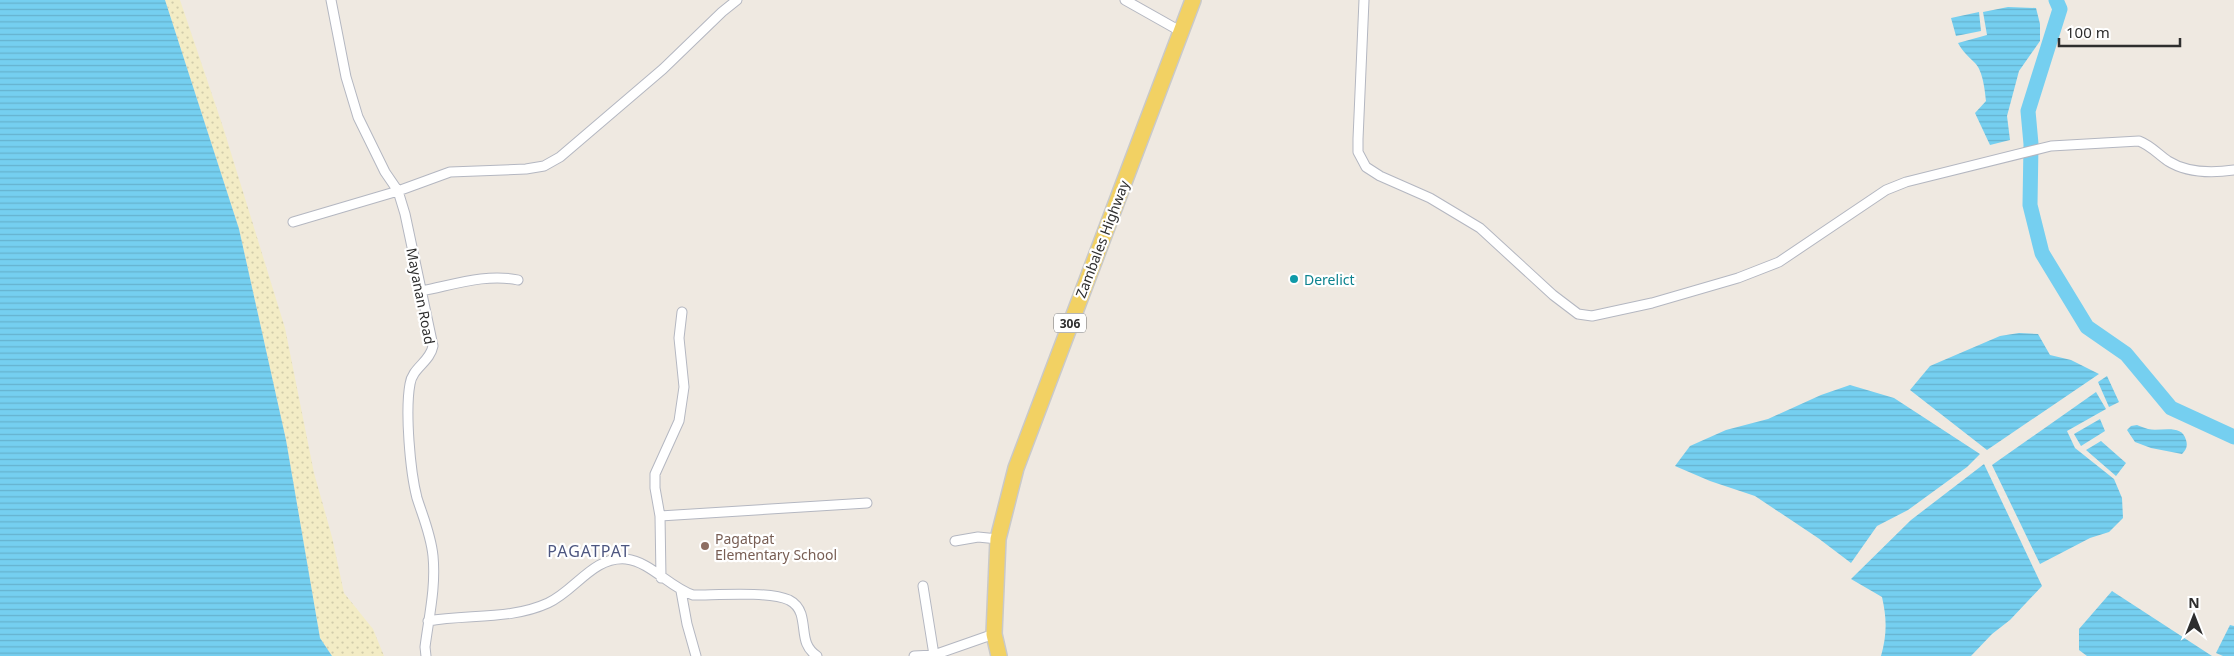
<svg xmlns="http://www.w3.org/2000/svg" width="2234" height="656" viewBox="0 0 2234 656" font-family="'Noto Sans',sans-serif">
	<style>
		.sand { fill: url(#sand-dots) }
		.water { fill: url(#water-rules) }
		.lines { fill: none; stroke-linecap: round; stroke-linejoin: round }
		.river { stroke: #75cff0; stroke-width: 15 }
		.street-casing { stroke: #b4b7c1; stroke-width: 11 }
		.primary-casing { stroke: #c9c9c9; stroke-width: 18 }
		.street { stroke: #fff; stroke-width: 9 }
		.primary { stroke: #f2d163; stroke-width: 15 }
		.culture-dot { fill: #0f9aa8; stroke: #fff; stroke-width: 2 }
		.education-dot { fill: #8d6e63; stroke: #fff; stroke-width: 2 }
		.labels { text-anchor: middle; dominant-baseline: central; stroke-width: 4.5; stroke-linejoin: round; paint-order: stroke }
		.shield { fill: #fff; stroke: #6d6d6d; stroke-width: 1 }
		.shield-label { font-size: 12px; font-weight: bold; fill: #2e2e2e }
		.street-label { font-size: 14px; fill: #2e2e2e; stroke: #fff }
		.culture-label { font-size: 14px; fill: #0d838f; stroke: #fff; text-anchor: start }
		.education-label { font-size: 14px; fill: #785e54; stroke: #fff; text-anchor: start }
		.quarter-label { font-size: 16px; letter-spacing: 1px; fill: #4d5680; stroke: #fff }
	</style>
	<defs>
		<pattern id="sand-dots" width="8" height="8" patternUnits="userSpaceOnUse" patternTransform="scale(1.25)"><rect width="8" height="8" fill="#f3ecc5"/><path d="M2 2h.1M6 6h.1" fill="none" stroke="#d1cbaa" stroke-width="1.8" stroke-linecap="round"/></pattern>
		<pattern id="water-rules" width="6" height="5" patternUnits="userSpaceOnUse" patternTransform="scale(1.25)"><rect width="6" height="5" fill="#75cff0"/><path d="M0 2.5h6" fill="none" stroke="#66b2ce"/></pattern>
	</defs>
	<rect width="100%" height="100%" fill="#efe9e1"/>
	<path class="sand" d="M 165,0 L 180,0 L 223,127 L 285,328 L 314,473 L 332,537 L 344,593 L 373,629 L 384,656 L 332,656 L 320,638 L 286,440 L 239,229 Z"/>
	<path class="water" d="M 0,0 L 165,0 L 239,229 L 286,440 L 320,638 L 332,656 L 0,656 Z
		M 2008,7 L 2036,8 L 2040,24 L 2040,41 L 2019,71 L 2007,116 L 2010,140 L 1990,145 L 1975,113 L 1986,101 C 1985,91 1983,71 1975,63 C 1968,56 1963,52 1958,43 L 1987,35 L 1983,12 Z
		M 1979,12 L 1981,31 L 1956,36 L 1951,18 Z
		M 2019,333 L 2038,334 L 2050,355 L 2071,360 L 2099,374 L 1987,450 L 1910,390 L 1930,366 L 2000,336 Z
		M 2107,376 L 2119,402 L 2109,407 L 2098,382 Z
		M 1850,385 L 1894,398 L 1980,454 L 1967,467 L 1908,510 L 1877,526 L 1851,563 L 1818,538 L 1755,496 L 1710,481 L 1675,466 L 1690,446 L 1726,430 L 1768,419 L 1821,395 Z
		M 2096,392 L 2106,409 L 2067,431 L 2075,448 L 2114,479 L 2122,498 L 2123,518 L 2109,532 L 2090,538 L 2040,564 L 1992,465 Z
		M 2100,419 L 2105,431 L 2081,446 L 2074,434 Z
		M 2137,425 C 2140,426 2144,428 2148,429 C 2160,432 2182,423 2186,440 C 2188,446 2186,450 2182,454 L 2151,448 L 2135,442 L 2127,430 L 2131,426 Z
		M 2101,441 L 2126,463 L 2116,476 L 2086,450 Z
		M 1984,464 L 2042,586 L 2010,620 L 1992,634 L 1971,656 L 1881,656 C 1887,635 1887,619 1882,597 L 1851,579 L 1911,520 Z
		M 2112,591 L 2212,656 L 2087,656 L 2079,650 L 2079,629 Z
		M 2230,625 L 2234,626 L 2234,656 L 2223,656 L 2216,653 Z"/>
	<g class="lines">
		<path class="river" d="M 2056,0 L 2060,9 L 2028,111 L 2031,144 L 2030,205 L 2042,253 L 2087,327 L 2126,354 L 2171,408 L 2234,437"/>
		<defs>
			<path id="street" d="M 331,0 L 346,77 L 358,117 L 385,172 L 398,191 L 405,214 L 433,346 C 430,362 412,368 410,384 C 405,411 410,471 417,498 C 423,517 431,535 433,556 C 436,587 429,616 425,647 L 426,656
				M 1125,0 L 1180,31
				M 1364,0 L 1358,139 L 1358,152 L 1366,167 L 1380,176 L 1430,198 L 1480,228 L 1553,295 L 1578,314 L 1592,316 L 1652,303 L 1738,278 L 1779,262 L 1886,190 L 1906,182 L 2051,146 L 2139,141 C 2150,145 2158,154 2168,161 C 2187,173 2213,173 2234,170
				M 293,222 L 398,191 L 450,172 L 526,169 L 544,166 L 560,157 L 663,69 L 722,12 L 737,0
				M 421,291 C 453,285 486,273 518,280
				M 660,516 L 867,503
				M 955,541 L 978,537 L 998,539
				M 661,578 L 660,516 L 655,488 L 655,474 L 679,421 L 684,387 L 679,338 L 682,312
				M 923,586 L 934,655
				M 681,591 L 687,624 L 696,656
				M 428,621 C 468,614 511,620 548,603 C 575,591 593,556 626,559 C 651,562 669,587 693,595 C 717,595 768,591 789,600 C 795,603 799,608 801,614 C 806,631 801,645 817,656
				M 914,656 L 934,655 L 994,634"/>
			<path id="primary" d="M 999,656 L 994,634 L 998,539 L 1016,468 L 1193,0"/>
		</defs>
		<use href="#street" class="street-casing"/>
		<use href="#primary" class="primary-casing"/>
		<use href="#street" class="street"/>
		<use href="#primary" class="primary"/>
	</g>
	<circle class="culture-dot" cx="1294" cy="279" r="5"/>
	<circle class="education-dot" cx="705" cy="546" r="5"/>
	<g class="labels">
		<rect class="shield" x="1054" y="313.5" width="32" height="19" rx="4"/>
		<g class="shield-label">
			<text x="1070" y="323">306</text>
		</g>
		<g class="street-label">
			<text transform="translate(1102 239) rotate(-69)">Zambales Highway</text>
			<text transform="translate(421 296) rotate(79)">Mayanan Road</text>
		</g>
		<g class="culture-label">
			<text x="1304" y="279">Derelict</text>
		</g>
		<g class="education-label">
			<text x="715" y="538">Pagatpat<tspan x="715" dy="16">Elementary School</tspan></text>
		</g>
		<g class="quarter-label">
			<text x="589" y="551">PAGATPAT</text>
		</g>
	</g>
	<g transform="translate(2194 616)" stroke="#ffffff" stroke-width="4" paint-order="stroke">
	<path d="M0-4L9 19L0 12L-9 19Z" fill="#2e2e2e"/>
	<text y="-8" font-size="14" font-weight="bold" text-anchor="middle" fill="#2e2e2e">N</text>
	</g>
	<path d="M2059 38v8h121v-8" fill="none" stroke="#2e2e2e" stroke-width="2.5"/>
	<text x="2066" y="38" font-size="15" fill="#2e2e2e" stroke="#ffffff" stroke-width="4" paint-order="stroke">100 m</text>
</svg>
